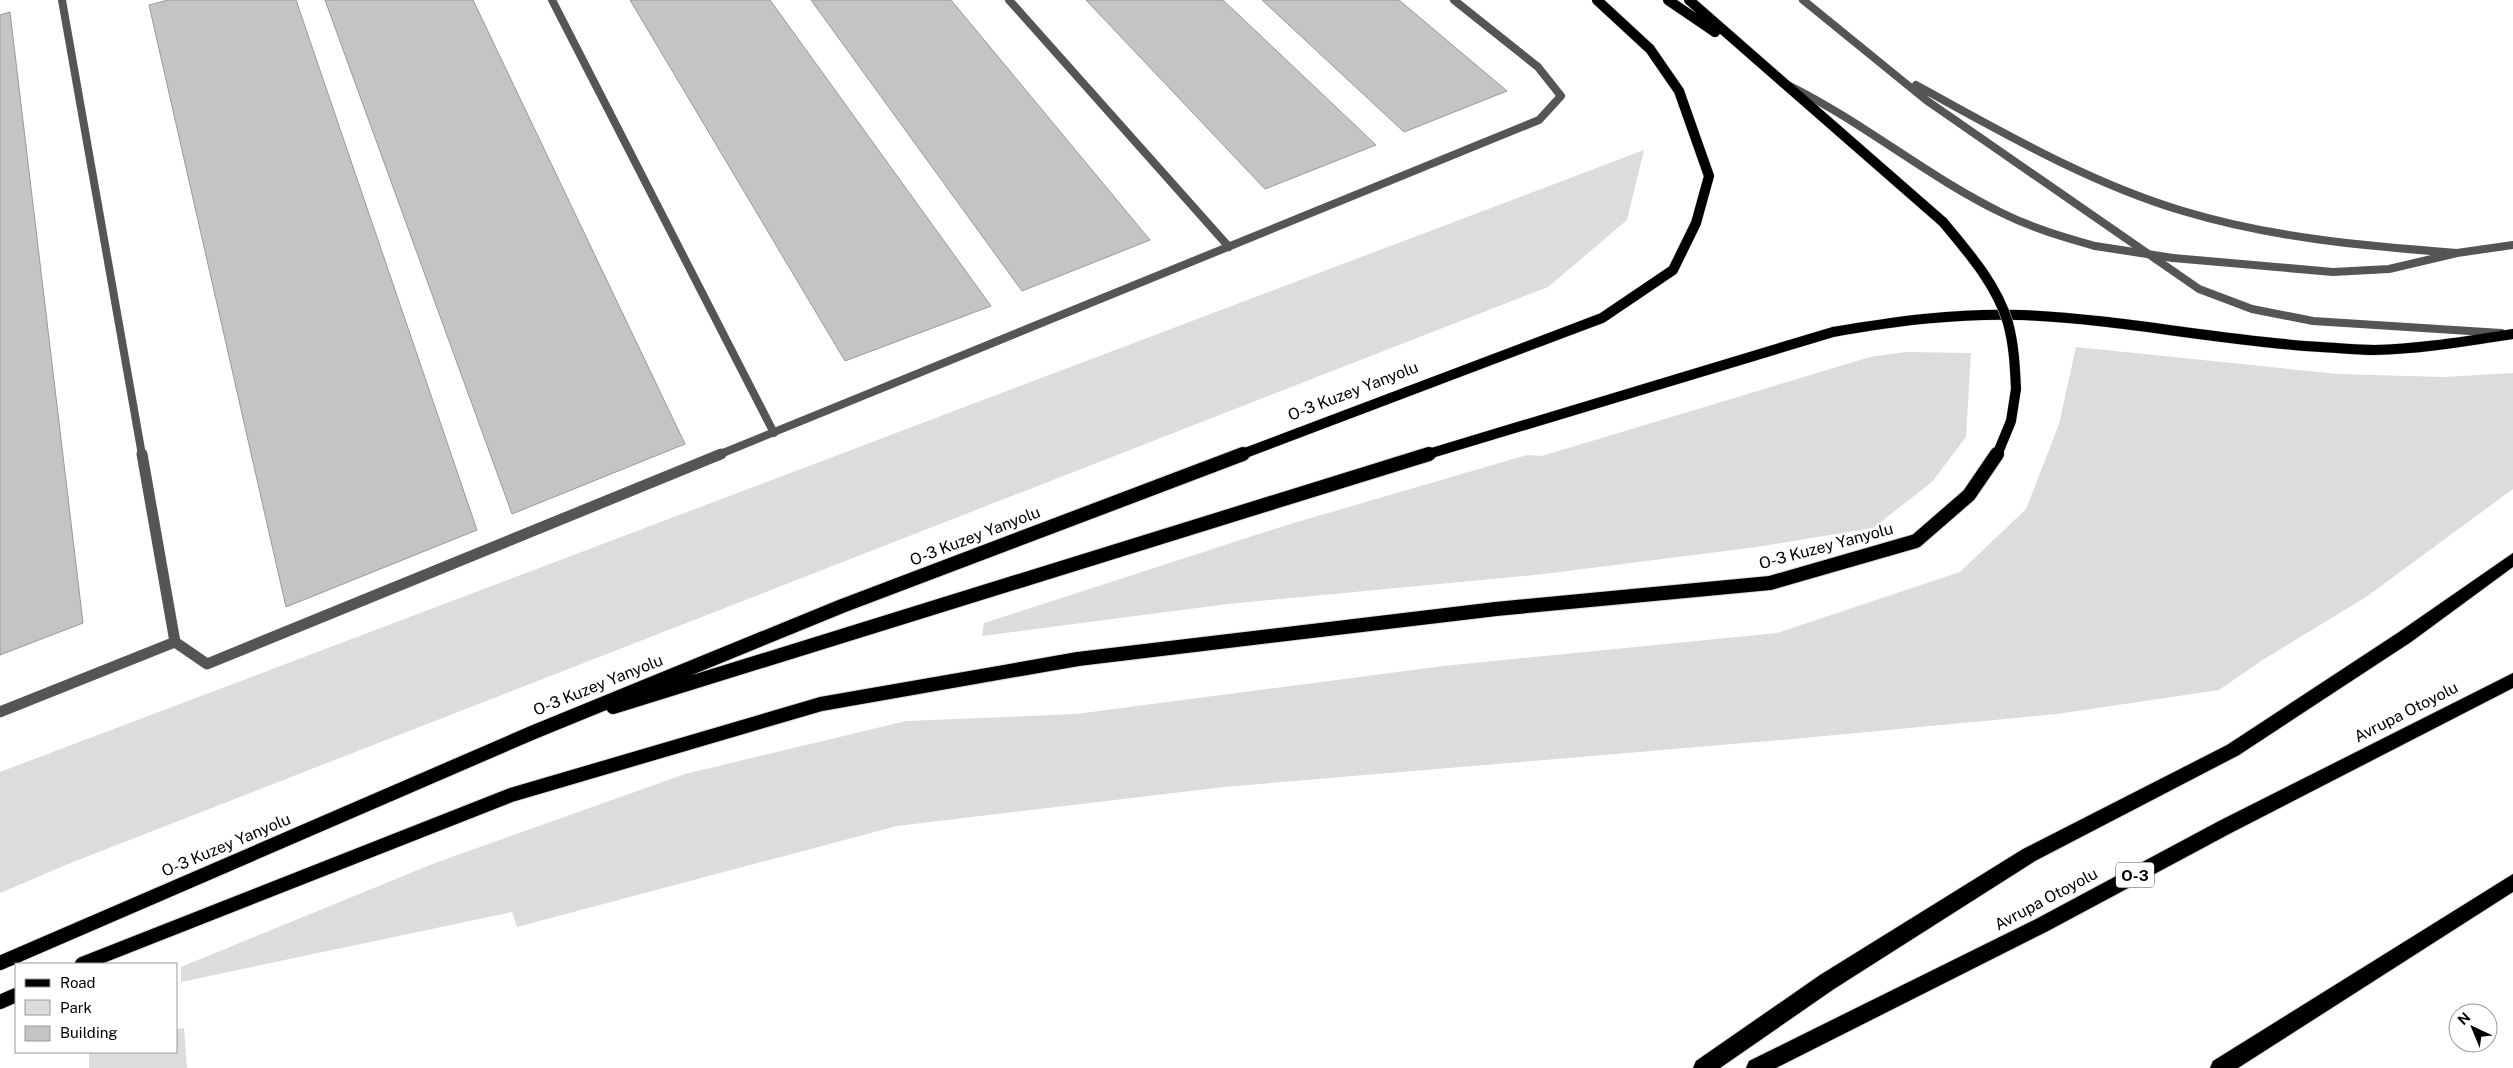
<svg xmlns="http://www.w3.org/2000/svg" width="2513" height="1068" viewBox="0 0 2513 1068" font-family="'Public Sans',sans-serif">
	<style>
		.green { fill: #dcdcdc }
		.building { fill: #c4c4c4; stroke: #999 }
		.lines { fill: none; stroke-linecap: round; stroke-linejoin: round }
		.primary-far1-casing { stroke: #dbdbdb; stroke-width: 11 }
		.primary-casing { stroke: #dbdbdb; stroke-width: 16 }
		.highway-casing { stroke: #dbdbdb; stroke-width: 2 }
		.lane-far1 { stroke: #555; stroke-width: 8 }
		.lane { stroke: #555; stroke-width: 11 }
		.primary-far1 { stroke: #000; stroke-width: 10 }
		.primary { stroke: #000; stroke-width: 14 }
		.highway { fill: #000; fill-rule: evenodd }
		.primary-bridge-casing { stroke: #dbdbdb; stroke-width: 11; stroke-linecap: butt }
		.lane-bridge { stroke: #555; stroke-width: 8 }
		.primary-bridge { stroke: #000; stroke-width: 10 }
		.labels { text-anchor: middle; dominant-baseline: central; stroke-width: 4.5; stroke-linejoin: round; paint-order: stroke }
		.shield { fill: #fff; stroke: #4c4c4c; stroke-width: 1 }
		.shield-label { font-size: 15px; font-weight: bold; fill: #000 }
		.street-label { font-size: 16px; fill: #000; stroke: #fff }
	</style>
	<rect width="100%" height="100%" fill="#fff"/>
	<path class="green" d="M 1644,150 L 1627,220 L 1548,287 L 73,862 L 0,893 L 0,772 Z
		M 2076,347 L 2338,374 L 2443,377 L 2513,373 L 2513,489 L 2366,597 L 2264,659 L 2219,690 L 2057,714 L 1793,739 L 1224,787 L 897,826 L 517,927 L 512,912 L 181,982 L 181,967 L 435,863 L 685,774 L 906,721 L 1076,714 L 1443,666 L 1777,633 L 1960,572 L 2026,509 L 2059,424 Z
		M 1906,352 L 1971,353 L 1966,437 L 1932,482 L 1873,528 L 1757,547 L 1544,574 L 1228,604 L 982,636 L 984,623 L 1287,525 L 1527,455 L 1542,456 L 1870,357 Z
		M 184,1028 L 187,1068 L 89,1068 L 89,1052 L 176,1052 L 176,1029 Z"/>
	<path class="building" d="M 168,0 L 296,0 L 477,530 L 286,607 L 149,5 Z
		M 325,0 L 473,0 L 685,444 L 512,514 Z
		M 630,0 L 770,0 L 991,306 L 845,361 Z
		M 811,0 L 951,0 L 1150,240 L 1022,291 Z
		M 1086,0 L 1223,0 L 1376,145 L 1265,189 Z
		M 1262,0 L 1399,0 L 1507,91 L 1404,132 Z
		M 10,12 L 83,623 L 0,655 L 0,15 Z"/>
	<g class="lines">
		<defs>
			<path id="primary-far1" d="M 1668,0 L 1715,32
				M 1689,0 L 1943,222
				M 1240,455 L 1602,318 L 1673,270 L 1696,223 L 1709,176 L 1679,91 L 1650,49 L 1597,0
				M 1425,455 L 1833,332 C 1896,321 1957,313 2021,315 C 2121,319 2221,341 2321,347 C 2339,348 2357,350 2374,350 C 2420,349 2467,341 2513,334
				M 1997,455 L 2011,421 L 2016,389"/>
			<path id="primary" d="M 613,707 L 1429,454
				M 0,963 L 534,732 L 842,606 L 1243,454
				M 82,964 L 511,795 L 821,704 L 1078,659 L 1496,609 L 1770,583 L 1916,541 L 1969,495 L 1997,454
				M 0,1002 L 16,995"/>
			<path id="highway" d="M 2513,553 L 2513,567 L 2411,642 L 2239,755 L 2035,861 L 1834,989 L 1720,1068 L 1693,1068 L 1696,1061 L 1820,975 L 2023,849 L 2227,745 L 2399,632 Z
				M 2513,673 L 2513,688 L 2231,833 L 2048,931 L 1776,1068 L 1746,1068 L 1749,1061 L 2036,919 L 2219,821 Z
				M 2513,874 L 2513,892 L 2238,1068 L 2210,1068 L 2213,1061 Z"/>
		</defs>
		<use href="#primary-far1" class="primary-far1-casing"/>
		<use href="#primary" class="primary-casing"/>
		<use href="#highway" class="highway-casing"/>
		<path class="lane-far1" d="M 62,0 L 142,455
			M 552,0 L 774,433
			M 1009,0 L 1229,247
			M 1803,0 L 1926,100 L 2199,289 L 2252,309 L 2313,321 L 2501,333
			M 1916,85 C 2002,132 2089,183 2183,211 C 2272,238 2365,246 2457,253
			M 1790,86 C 1864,123 1928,177 2002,213 C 2032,228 2063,237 2095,246
			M 2173,258 L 2333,272 L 2389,269 L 2457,253 L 2513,245
			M 718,455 L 1539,120 L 1561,96 L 1538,67 L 1454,0"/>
		<path class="lane" d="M 142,454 L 175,642 L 207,664 L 721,454
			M 0,712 L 175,642"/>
		<use href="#primary-far1" class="primary-far1"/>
		<use href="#primary" class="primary"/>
		<use href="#highway" class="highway"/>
		<defs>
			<path id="primary-bridge" d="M 1943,222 C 1968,252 1997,285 2008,323 C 2014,345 2015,367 2016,389"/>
		</defs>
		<use href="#primary-bridge" class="primary-bridge-casing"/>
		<path class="lane-bridge" d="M 2095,246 L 2173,258"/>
		<use href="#primary-bridge" class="primary-bridge"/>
	</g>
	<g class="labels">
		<rect class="shield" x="2116" y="862.5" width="38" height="25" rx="4"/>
		<g class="shield-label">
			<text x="2135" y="875">O-3</text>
		</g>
		<g class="street-label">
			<text transform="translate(1353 391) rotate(-21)">O-3 Kuzey Yanyolu</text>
			<text transform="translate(975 536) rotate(-21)">O-3 Kuzey Yanyolu</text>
			<text transform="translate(1826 546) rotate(-15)">O-3 Kuzey Yanyolu</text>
			<text transform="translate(598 685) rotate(-22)">O-3 Kuzey Yanyolu</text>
			<text transform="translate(2406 712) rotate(-27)">Avrupa Otoyolu</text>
			<text transform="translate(226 845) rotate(-23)">O-3 Kuzey Yanyolu</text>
			<text transform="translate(2046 899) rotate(-28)">Avrupa Otoyolu</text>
		</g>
	</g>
	<rect x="15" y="963" width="162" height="90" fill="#ffffff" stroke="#999999"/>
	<rect x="25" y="979" width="25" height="8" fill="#000000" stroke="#999999"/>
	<text x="60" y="988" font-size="15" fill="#000000">Road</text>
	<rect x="25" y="1000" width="25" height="15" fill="#dcdcdc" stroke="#999999"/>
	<text x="60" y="1013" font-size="15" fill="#000000">Park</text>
	<rect x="25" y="1026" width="25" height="15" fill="#c4c4c4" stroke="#999999"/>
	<text x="60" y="1038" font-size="15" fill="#000000">Building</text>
	<g transform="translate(2473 1028) rotate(316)"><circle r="24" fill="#ffffff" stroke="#999999"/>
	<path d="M0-4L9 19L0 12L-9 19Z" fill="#000000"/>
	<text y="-8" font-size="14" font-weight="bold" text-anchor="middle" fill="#000000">N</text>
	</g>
</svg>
